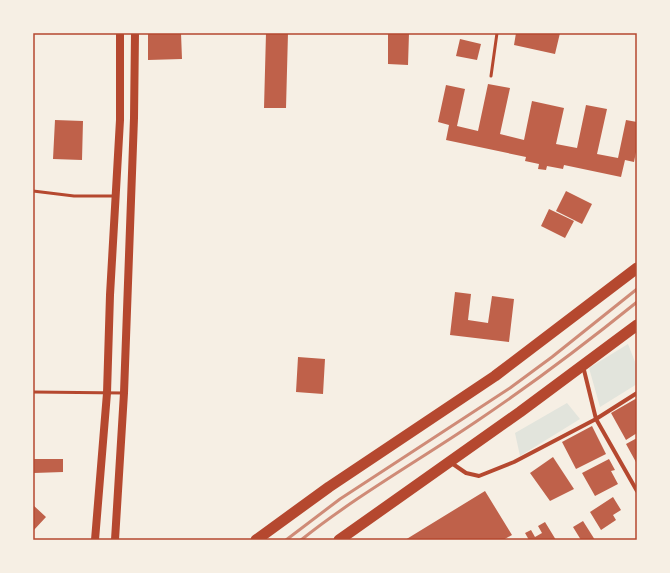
<svg xmlns="http://www.w3.org/2000/svg" width="670" height="573" viewBox="0 0 670 573" font-family="'Open Sans',sans-serif">
	<style>
		.green { fill: #e2e4dc }
		.building { fill: #bf614a }
		.lines { fill: none; stroke-linecap: round; stroke-linejoin: round }
		.service { stroke: #b5482f; stroke-width: 3 }
		.minor { stroke: #b5482f; stroke-width: 4 }
		.secondary { stroke: #b5482f; stroke-width: 8 }
		.trunk { stroke: #b5482f; stroke-width: 11 }
		.rail { stroke: #cf8b77; stroke-width: 3 }
		.neatline { fill: none; stroke: #b5482f; stroke-width: 1.5 }
	</style>
	<rect width="100%" height="100%" fill="#f6efe4"/>
	<path class="green" d="M 628,344 L 637,367 L 637,384 L 600,407 L 589,368 Z
		M 567,403 L 580,419 L 520,456 L 515,433 Z"/>
	<path class="building" d="M 148,33 L 181,33 L 182,59 L 148,60 Z
		M 266,33 L 288,33 L 286,108 L 264,108 Z
		M 388,33 L 409,33 L 408,65 L 388,64 Z
		M 516,33 L 560,33 L 555,54 L 514,45 Z
		M 460,39 L 481,44 L 477,60 L 456,56 Z
		M 488,84 L 510,88 L 500,134 L 524,140 L 532,101 L 564,108 L 556,144 L 577,148 L 586,105 L 607,109 L 597,154 L 618,158 L 626,120 L 637,122 L 637,147 L 634,162 L 625,160 L 621,177 L 564,165 L 563,169 L 547,166 L 546,170 L 538,169 L 539,164 L 525,161 L 526,157 L 446,140 L 449,125 L 438,122 L 446,85 L 465,89 L 457,126 L 478,131 Z
		M 55,120 L 83,121 L 82,160 L 53,159 Z
		M 566,191 L 592,204 L 582,224 L 556,211 Z
		M 549,209 L 574,221 L 565,238 L 541,226 Z
		M 455,292 L 471,294 L 468,320 L 488,323 L 492,296 L 514,299 L 509,342 L 450,335 Z
		M 298,357 L 325,359 L 323,394 L 296,392 Z
		M 637,398 L 637,433 L 626,440 L 611,413 Z
		M 592,426 L 606,454 L 576,469 L 562,442 Z
		M 637,438 L 637,464 L 626,444 Z
		M 553,457 L 574,489 L 550,501 L 530,473 Z
		M 34,459 L 63,459 L 63,472 L 34,473 Z
		M 609,459 L 615,470 L 611,471 L 618,484 L 595,496 L 582,473 Z
		M 485,491 L 512,535 L 503,540 L 405,540 Z
		M 613,497 L 621,510 L 613,515 L 616,520 L 601,530 L 590,512 Z
		M 33,505 L 46,517 L 33,531 Z
		M 583,521 L 595,540 L 581,540 L 573,527 Z
		M 545,522 L 556,540 L 529,540 L 525,533 L 531,530 L 535,537 L 542,533 L 538,526 Z"/>
	<g class="lines">
		<path class="service" d="M 491,76 L 497,33
			M 33,191 L 74,196 L 116,196
			M 33,392 L 123,393"/>
		<path class="minor" d="M 583,366 L 596,419 L 637,491
			M 450,462 L 466,473 L 479,476 L 514,462 L 596,419 L 637,393"/>
		<path class="secondary" d="M 95,540 L 107,393 L 110,295 L 120,120 L 120,33
			M 115,540 L 124,393 L 134,118 L 135,33"/>
		<path class="trunk" d="M 256,540 L 329,487 L 495,376 L 637,268
			M 339,540 L 520,412 L 637,325"/>
		<path class="rail" d="M 286,540 L 340,499 L 510,388 L 552,357 L 637,289
			M 301,540 C 356,496 418,461 477,421 C 532,384 585,344 637,302"/>
	</g>
	<rect width="670" height="573" fill="none" stroke="#f6efe4" stroke-width="68"/>
	<rect x="34" y="34" width="602" height="505" class="neatline"/>
</svg>
